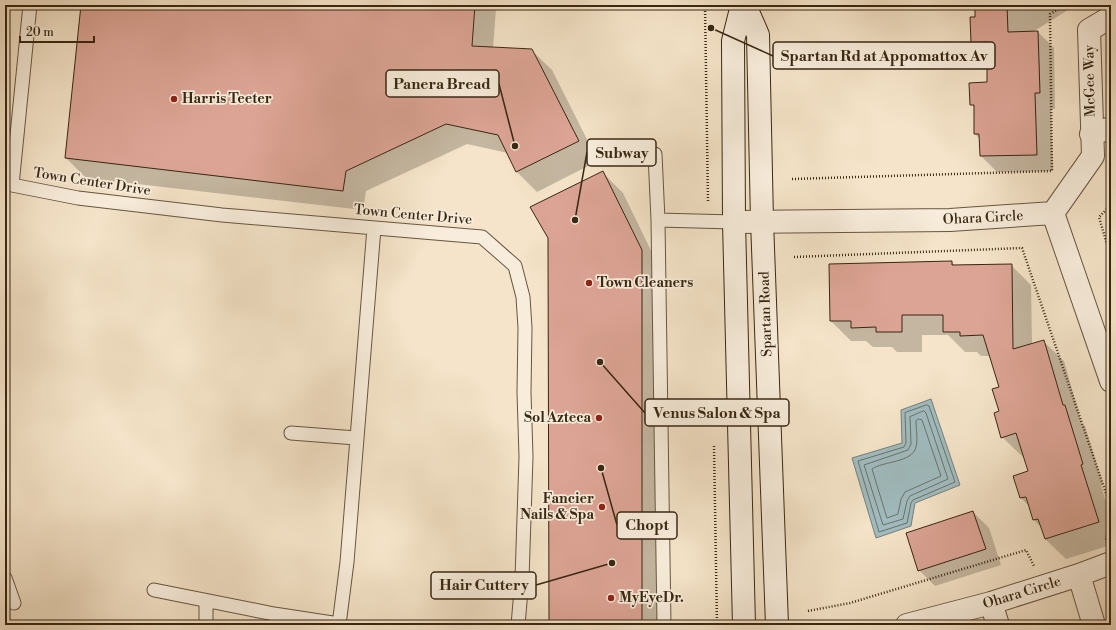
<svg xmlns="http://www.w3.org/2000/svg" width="1116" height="630" viewBox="0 0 1116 630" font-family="'Libre Bodoni',serif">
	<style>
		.water { fill: #a0bcc0; stroke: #76807a }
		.shadow { fill: #0003 }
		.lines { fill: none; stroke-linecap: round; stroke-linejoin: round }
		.shore { stroke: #6c7269; stroke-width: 1 }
		.building { fill: #dca495; stroke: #382712 }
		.lane-casing { stroke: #675640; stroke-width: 15 }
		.street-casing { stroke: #675640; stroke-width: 24 }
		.secondary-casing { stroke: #382712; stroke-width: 24 }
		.path { stroke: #382712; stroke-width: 2.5; stroke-dasharray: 1 2; stroke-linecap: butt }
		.lane { stroke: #f8eddc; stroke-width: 13 }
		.street { stroke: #f8eddc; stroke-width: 22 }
		.secondary { stroke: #f8eddc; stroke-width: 22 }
		.poi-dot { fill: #8f2418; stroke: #f8eddc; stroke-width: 1.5 }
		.labels { text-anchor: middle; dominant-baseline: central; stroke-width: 3.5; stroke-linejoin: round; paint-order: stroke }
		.street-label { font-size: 14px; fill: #382712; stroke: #f8eddc }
		.poi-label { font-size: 14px; font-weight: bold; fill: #382712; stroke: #f8eddc; text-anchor: start }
		.leader { fill: none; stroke: #382712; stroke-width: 1.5 }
		.callout-dot { fill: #382712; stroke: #f8eddc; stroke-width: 1.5 }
		.callout { fill: #f8eddc; stroke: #382712; stroke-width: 1.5 }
		.callout-label { font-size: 15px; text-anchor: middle; font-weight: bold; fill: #382712 }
	</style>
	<rect width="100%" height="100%" fill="#f5e4c9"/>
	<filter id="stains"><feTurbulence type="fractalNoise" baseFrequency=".005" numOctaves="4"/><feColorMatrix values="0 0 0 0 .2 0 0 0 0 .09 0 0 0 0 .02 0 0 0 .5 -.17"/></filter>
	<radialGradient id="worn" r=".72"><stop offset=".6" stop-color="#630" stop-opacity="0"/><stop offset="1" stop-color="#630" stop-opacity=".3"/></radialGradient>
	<path class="water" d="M 931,399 L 960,485 L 915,503 L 911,526 L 876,538 L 852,458 L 902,443 L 901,410 Z"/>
	<path class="shadow" d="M 82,5 L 492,5 L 496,9 L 493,48 L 531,50 L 552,70 L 598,161 L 537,192 L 517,172 L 508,153 L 467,144 L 366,191 L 363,210 L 86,178 L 66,158 Z
		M 976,5 L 1076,5 L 1031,33 L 1038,32 L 1054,48 L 1055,109 L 1051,109 L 1053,171 L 997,172 L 981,156 L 980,139 L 975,134 L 975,108 L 971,104 L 988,83 L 988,47 L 977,36 Z
		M 603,173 L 623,193 L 661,271 L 662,625 L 550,625 Z
		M 952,262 L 955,266 L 1011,265 L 1031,285 L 1032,344 L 1043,341 L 1064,361 L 1082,424 L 1085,426 L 1103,484 L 1101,485 L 1111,519 L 1111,545 L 1066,559 L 1045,539 L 1042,528 L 1034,520 L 1030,507 L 1021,498 L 1015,476 L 1029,472 L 1025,457 L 1023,457 L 1002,437 L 1000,411 L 1000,388 L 990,356 L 981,356 L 977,352 L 965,352 L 948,335 L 922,335 L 922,352 L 897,352 L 892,347 L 873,347 L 866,341 L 851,341 L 831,321 Z
		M 973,512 L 989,528 L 1001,565 L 935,586 L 919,570 Z"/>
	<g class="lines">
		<path class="shore" d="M 927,405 L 929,406 L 955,482 L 913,500 L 911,503 L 907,523 L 879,532 L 858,461 L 904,447 L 906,443 L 905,413 Z
			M 924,411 L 926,413 L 948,479 L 910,496 L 907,501 L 903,519 L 883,525 L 864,465 L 908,450 L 911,444 L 910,417 Z
			M 919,419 L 922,420 L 941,476 L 905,492 L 901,499 L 898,514 L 887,518 L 872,469 C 883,461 912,463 916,447 C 918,439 916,429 916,421 Z"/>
	</g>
	<path class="building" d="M 81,5 L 475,5 L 472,46 L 532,49 L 579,141 L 516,172 L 498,135 L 446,124 L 346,171 L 343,191 L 65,158 Z
		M 975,5 L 1007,5 L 1008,32 L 1038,31 L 1040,93 L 1035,93 L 1037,155 L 980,156 L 979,134 L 974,134 L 974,105 L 970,105 L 969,83 L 987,82 L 987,42 L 971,43 L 970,17 L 975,17 Z
		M 603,171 L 642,250 L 642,625 L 549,625 L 548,238 L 530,207 Z
		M 952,261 L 952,265 L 1012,264 L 1013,349 L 1044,340 L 1063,405 L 1065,405 L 1083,464 L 1081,465 L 1099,522 L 1045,539 L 1038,519 L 1033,520 L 1026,497 L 1020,498 L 1013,476 L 1028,471 L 1016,433 L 1001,438 L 994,413 L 999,411 L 992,389 L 999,387 L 983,335 L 960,336 L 960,332 L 943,332 L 943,315 L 902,315 L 902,332 L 876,332 L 876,327 L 851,328 L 851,321 L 830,321 L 829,264 Z
		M 973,511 L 986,549 L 918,571 L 906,533 Z"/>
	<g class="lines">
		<defs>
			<path id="lane" d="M 30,5 L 12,185 L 78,198 L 222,215 L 482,237 L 515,266 L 523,297 L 525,328 L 524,392 L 526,457 L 522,579 L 518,625
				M 655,154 L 658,220 L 664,625
				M 658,220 L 734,222
				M 291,433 L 356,438
				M 5,578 L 14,603
				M 154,590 L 274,614 L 339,624
				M 206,625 L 206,601
				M 339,625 L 347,562 L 374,228"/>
			<path id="street" d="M 1091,134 L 1111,128
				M 1053,213 L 1093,156 L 1089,30 L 1111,17
				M 734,222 L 950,220 L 1053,213 L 1111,381
				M 1079,575 L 1094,625
				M 991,603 L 998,625
				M 907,625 L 991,603 L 1079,575 L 1111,563"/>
			<path id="secondary" d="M 742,5 L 733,41 L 734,222 L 744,625
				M 745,5 L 758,35 L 762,221 L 777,625"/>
		</defs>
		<use href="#lane" class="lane-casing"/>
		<use href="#street" class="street-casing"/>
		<use href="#secondary" class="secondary-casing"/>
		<path class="path" d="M 705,5 L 708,203
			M 792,179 L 1052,171 L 1050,14 L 1066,5
			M 1111,205 L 1099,217 L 1111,258
			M 794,257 L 1022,248 L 1111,508 L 1106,540
			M 714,446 L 717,625
			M 808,611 L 850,603 L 1026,550 L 1034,566"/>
		<use href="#lane" class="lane"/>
		<use href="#street" class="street"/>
		<use href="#secondary" class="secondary"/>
	</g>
	<g class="poi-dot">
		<circle cx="174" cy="99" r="4"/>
		<circle cx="589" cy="283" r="4"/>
		<circle cx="599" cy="418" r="4"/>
		<circle cx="602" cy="507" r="4"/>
		<circle cx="611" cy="598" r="4"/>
	</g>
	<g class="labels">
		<g class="street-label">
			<text transform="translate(1090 81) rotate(-91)">McGee Way</text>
			<text transform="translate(92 182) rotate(9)">Town Center Drive</text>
			<text transform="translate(413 215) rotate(5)">Town Center Drive</text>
			<text transform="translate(983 218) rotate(-3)">Ohara Circle</text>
			<text transform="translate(766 314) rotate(-92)">Spartan Road</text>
			<text transform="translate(1022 593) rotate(-17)">Ohara Circle</text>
		</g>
		<g class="poi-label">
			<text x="182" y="99">Harris Teeter</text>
			<text x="597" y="283">Town Cleaners</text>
			<text x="591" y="418" text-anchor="end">Sol Azteca</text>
			<text x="594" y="499" text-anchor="end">Fancier<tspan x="594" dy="16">Nails &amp; Spa</tspan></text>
			<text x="619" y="598">MyEyeDr.</text>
		</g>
	</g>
	<path class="leader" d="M711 28L773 56M515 146L499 84M575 220L587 152M600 362L645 413M601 468L617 525M612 563L536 585"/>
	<g class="callout-dot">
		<circle cx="711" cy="28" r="4"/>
		<circle cx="515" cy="146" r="4"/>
		<circle cx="575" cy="220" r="4"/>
		<circle cx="600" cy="362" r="4"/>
		<circle cx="601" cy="468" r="4"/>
		<circle cx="612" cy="563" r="4"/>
	</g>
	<g class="callout">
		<rect x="773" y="42" width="222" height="27" rx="4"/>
		<rect x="386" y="70" width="113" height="27" rx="4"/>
		<rect x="587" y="139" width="69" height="27" rx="4"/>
		<rect x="645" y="399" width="144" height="27" rx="4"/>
		<rect x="617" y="512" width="60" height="27" rx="4"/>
		<rect x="431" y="572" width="105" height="27" rx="4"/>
	</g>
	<g class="callout-label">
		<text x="884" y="61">Spartan Rd at Appomattox Av</text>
		<text x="442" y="89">Panera Bread</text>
		<text x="622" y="158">Subway</text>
		<text x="717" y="418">Venus Salon &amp; Spa</text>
		<text x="647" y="530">Chopt</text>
		<text x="484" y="590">Hair Cuttery</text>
	</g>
	<rect width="1116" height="630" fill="none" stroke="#f5e4c9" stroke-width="20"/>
	<rect x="6" y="6" width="1104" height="618" fill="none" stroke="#382712" stroke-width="2"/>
	<rect x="10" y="10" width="1096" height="610" fill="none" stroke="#382712"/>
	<path d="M20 36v6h74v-6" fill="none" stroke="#382712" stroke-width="2"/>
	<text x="26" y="36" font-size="12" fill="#382712" stroke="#f8eddc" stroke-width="3" paint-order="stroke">20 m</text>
	<rect width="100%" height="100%" filter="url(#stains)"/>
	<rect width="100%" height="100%" fill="url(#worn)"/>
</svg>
